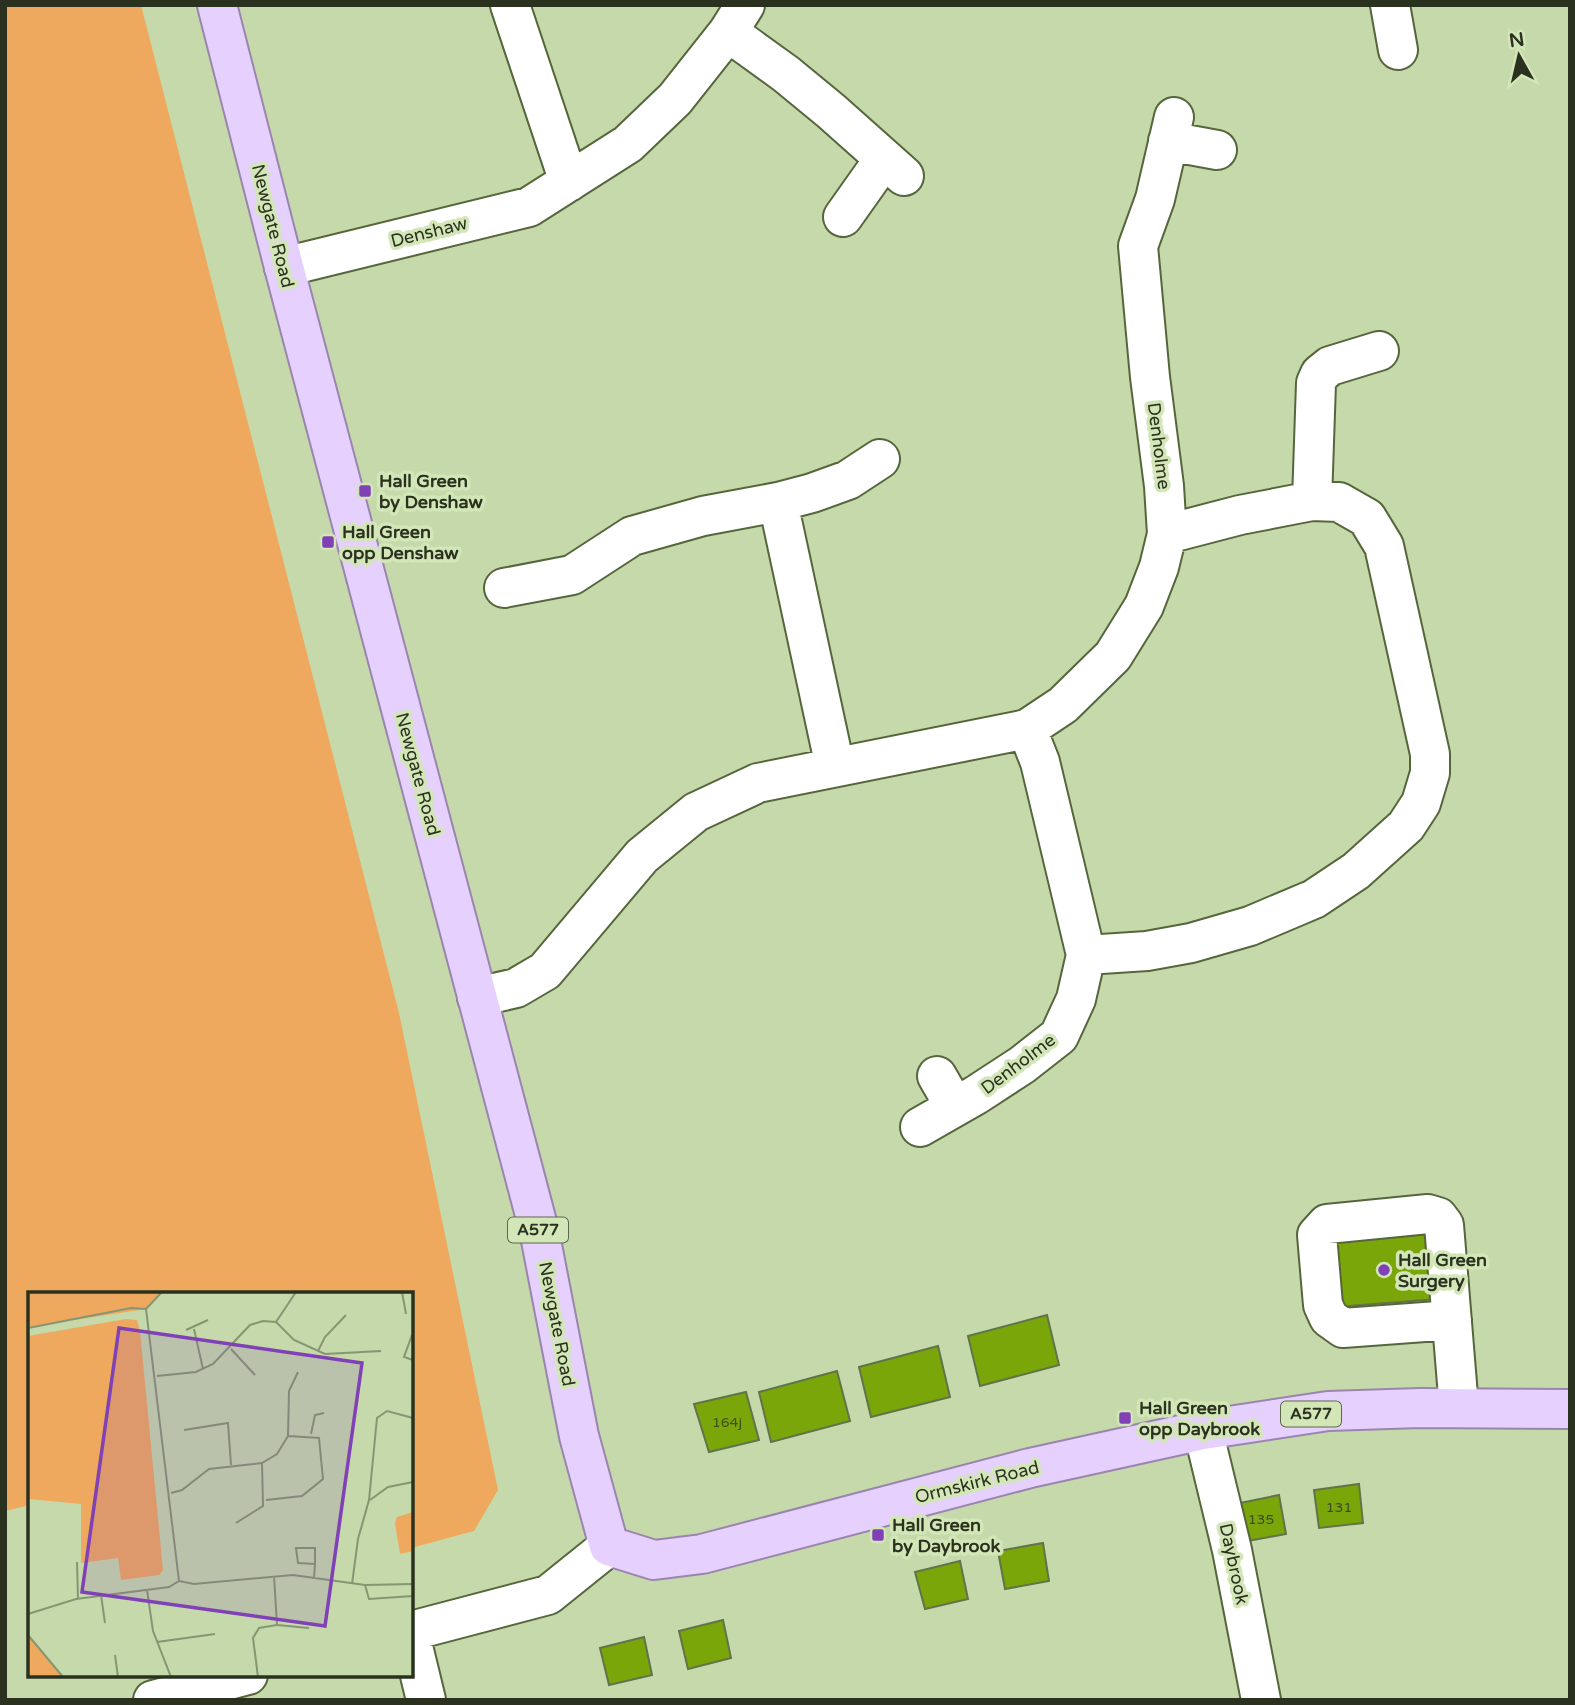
<svg xmlns="http://www.w3.org/2000/svg" width="1575" height="1705" viewBox="0 0 1575 1705" font-family="'Varela Round',sans-serif">
	<style>
		.park { fill: #eea95e }
		.building { fill: #7ba60a; stroke: #627349; stroke-width: 2 }
		.lines { fill: none; stroke-linecap: round; stroke-linejoin: round }
		.minor-casing { stroke: #56663c; stroke-width: 42 }
		.major-casing { stroke: #9a85af; stroke-width: 42 }
		.minor { stroke: #fff; stroke-width: 38 }
		.major { stroke: #e6d0fd; stroke-width: 38 }
		.poi-dot { fill: #8141b6; stroke: #d2e6b7; stroke-width: 2.5 }
		.labels { text-anchor: middle; dominant-baseline: central; stroke-width: 7; stroke-linejoin: round; paint-order: stroke }
		.number-label { font-size: 14px; fill: #3e4f1a }
		.shield { fill: #d2e6b7; stroke: #5c684d; stroke-width: 2 }
		.shield-label { font-size: 16px; font-weight: bold; fill: #2a321f }
		.street-label { font-size: 18px; fill: #2a321f; stroke: #d2e6b7 }
		.poi-label { font-size: 18px; font-weight: bold; fill: #2a321f; stroke: #d2e6b7; text-anchor: start }
		.inset-road { fill: none; stroke: #879672; stroke-width: 2 }
		.view { fill: #8141b6; fill-opacity: 0.15; stroke: #8141b6; stroke-width: 3.5 }
		.inset-edge { fill: none; stroke: #2a321f; stroke-width: 3.5 }
	</style>
	<rect width="100%" height="100%" fill="#c5d9aa"/>
	<path class="park" d="M 5,5 L 141,5 L 399,1013 L 498,1490 L 474,1531 L 411,1548 L 411,1294 L 30,1294 L 30,1505 L 5,1511 Z"/>
	<path class="building" d="M 1432,1234 L 1438,1299 L 1336,1307 L 1330,1242 Z
		M 1047,1315 L 1059,1365 L 980,1386 L 968,1336 Z
		M 938,1346 L 950,1397 L 871,1417 L 859,1367 Z
		M 837,1371 L 850,1421 L 771,1442 L 759,1392 Z
		M 746,1392 L 759,1440 L 709,1452 L 694,1404 Z
		M 1359,1484 L 1363,1523 L 1319,1528 L 1314,1490 Z
		M 1279,1495 L 1286,1534 L 1242,1542 L 1235,1504 Z
		M 1043,1543 L 1049,1581 L 1005,1589 L 998,1551 Z
		M 960,1561 L 968,1599 L 925,1609 L 915,1572 Z
		M 723,1620 L 731,1658 L 688,1669 L 679,1631 Z
		M 644,1637 L 652,1675 L 609,1685 L 600,1648 Z"/>
	<g class="lines">
		<defs>
			<path id="minor" d="M 510,5 L 569,182
				M 1390,5 L 1398,50
				M 728,32 L 786,74 L 831,111 L 904,176
				M 1168,141 L 1217,150
				M 843,217 L 884,159
				M 284,267 L 529,207 L 628,144 L 675,99 L 728,32 L 745,5
				M 1312,501 L 1316,383 L 1320,374 L 1330,366 L 1379,351
				M 778,502 L 812,493 L 848,480 L 880,459
				M 504,588 L 572,575 L 632,536 L 703,516 L 778,502 L 835,767
				M 1086,955 L 1147,951 L 1191,943 L 1250,926 L 1314,899 L 1356,871 L 1406,826 L 1421,803 L 1430,773 L 1430,754 L 1384,546 L 1367,518 L 1339,502 L 1312,501 L 1240,515 L 1167,534
				M 477,997 L 516,988 L 545,971 L 642,856 L 696,812 L 758,783 L 1027,729 L 1063,705 L 1113,656 L 1144,606 L 1159,567 L 1167,534 L 1164,486 L 1150,377 L 1138,246 L 1155,199 L 1174,117
				M 937,1076 L 955,1107
				M 920,1127 L 976,1095 L 1022,1065 L 1059,1036 L 1076,999 L 1086,955 L 1040,762 L 1027,729
				M 1452,1320 L 1343,1328 L 1329,1318 L 1323,1305 L 1317,1235 L 1327,1224 L 1428,1214 L 1438,1217 L 1444,1225 L 1459,1408
				M 1203,1430 L 1232,1550 L 1261,1700
				M 411,1631 L 548,1595 L 609,1546
				M 411,1638 L 426,1700
				M 153,1700 L 248,1675"/>
			<path id="major" d="M 217,5 L 284,267 L 539,1230 L 579,1436 L 609,1546 L 654,1560 L 702,1554 L 1030,1468 L 1203,1430 L 1328,1411 L 1420,1408 L 1570,1409"/>
		</defs>
		<use href="#minor" class="minor-casing"/>
		<use href="#major" class="major-casing"/>
		<use href="#minor" class="minor"/>
		<use href="#major" class="major"/>
	</g>
	<g class="poi-dot">
		<rect x="358" y="484" width="14" height="14" rx="3.5"/>
		<rect x="321" y="535" width="14" height="14" rx="3.5"/>
		<circle cx="1384" cy="1270" r="7"/>
		<rect x="1118" y="1411" width="14" height="14" rx="3.5"/>
		<rect x="871" y="1528" width="14" height="14" rx="3.5"/>
	</g>
	<g class="labels">
		<g class="number-label">
			<text x="727" y="1422">164j</text>
			<text x="1339" y="1507">131</text>
			<text x="1261" y="1519">135</text>
		</g>
		<g class="shield">
			<rect x="508" y="1217.5" width="60" height="25" rx="5"/>
			<rect x="1281" y="1401.5" width="60" height="25" rx="5"/>
		</g>
		<g class="shield-label">
			<text x="538" y="1230">A577</text>
			<text x="1311" y="1414">A577</text>
		</g>
		<g class="street-label">
			<text transform="translate(273 226) rotate(76)">Newgate Road</text>
			<text transform="translate(429 232) rotate(-14)">Denshaw</text>
			<text transform="translate(1159 446) rotate(83)">Denholme</text>
			<text transform="translate(418 774) rotate(75)">Newgate Road</text>
			<text transform="translate(1018 1064) rotate(-37)">Denholme</text>
			<text transform="translate(557 1324) rotate(79)">Newgate Road</text>
			<text transform="translate(977 1482) rotate(-14)">Ormskirk Road</text>
			<text transform="translate(1234 1564) rotate(78)">Daybrook</text>
		</g>
		<g class="poi-label">
			<text x="379" y="481">Hall Green<tspan x="379" dy="21">by Denshaw</tspan></text>
			<text x="342" y="532">Hall Green<tspan x="342" dy="21">opp Denshaw</tspan></text>
			<text x="1398" y="1260">Hall Green<tspan x="1398" dy="21">Surgery</tspan></text>
			<text x="1139" y="1408">Hall Green<tspan x="1139" dy="21">opp Daybrook</tspan></text>
			<text x="892" y="1525">Hall Green<tspan x="892" dy="21">by Daybrook</tspan></text>
		</g>
	</g>
	<g transform="translate(28 1292)">
		<rect width="385" height="385" fill="#c5d9aa"/>
		<path d="M 385,220 L 385,259 L 372,262 L 367,231 L 369,225 Z" fill="#eea95e"/>
		<path d="M 0,0 L 135,0 L 118,17 L 0,35 ZM 98,27 L 109,28 L 112,39 L 135,278 L 131,283 L 93,288 L 90,266 L 53,271 L 53,212 L 0,207 L 0,44 ZM 0,343 L 34,385 L 0,385 Z" fill="#eea95e"/>
		<path class="inset-road" d="M 374,0 L 378,22M 118,17 L 134,0M 248,30 L 268,0M 0,36 L 103,16 L 118,17 L 151,289 L 166,292 L 265,283 L 337,293 L 385,292M 166,37 L 175,77M 158,38 L 180,28M 384,43 L 376,65 L 385,68M 203,57 L 227,83M 290,59 L 297,45 L 318,23M 129,84 L 168,80 L 185,72 L 222,33 L 235,29 L 248,30 L 266,48 L 297,62 L 353,59M 156,138 L 200,131 L 203,173M 283,142 L 287,123 L 296,121M 143,201 L 154,198 L 181,177 L 234,171 L 249,162 L 260,144 L 261,99 L 270,80M 238,208 L 274,204 L 295,187 L 291,146 L 260,144M 342,208 L 360,195 L 385,190M 208,231 L 235,214 L 234,171M 49,270 L 50,307M 286,286 L 287,272 L 287,256 L 268,256 L 270,271 L 287,272M 324,292 L 330,247 L 341,208 L 349,126 L 359,119 L 385,126M 337,293 L 341,307 L 385,304M 119,298 L 125,339 L 143,385M 73,303 L 77,331M 0,322 L 48,307 L 141,295 L 151,289M 249,333 L 281,336M 0,343 L 35,385M 129,350 L 187,342M 87,363 L 90,385M 230,385 L 225,346 L 231,336 L 249,333 L 246,284"/>
		<path class="view" d="M 91,36 L 334,71 L 297,334 L 54,300 Z"/>
		<rect width="385" height="385" class="inset-edge"/>
	</g>
	<rect width="1575" height="1705" fill="none" stroke="#2a321f" stroke-width="14"/>
	<g transform="translate(1519 56) rotate(352)" stroke="#d2e6b7" stroke-width="5" paint-order="stroke">
	<path d="M0-5L12 26L0 18L-12 26Z" fill="#2a321f"/>
	<text y="-10" font-size="19" font-weight="bold" text-anchor="middle" fill="#2a321f">N</text>
	</g>
</svg>
